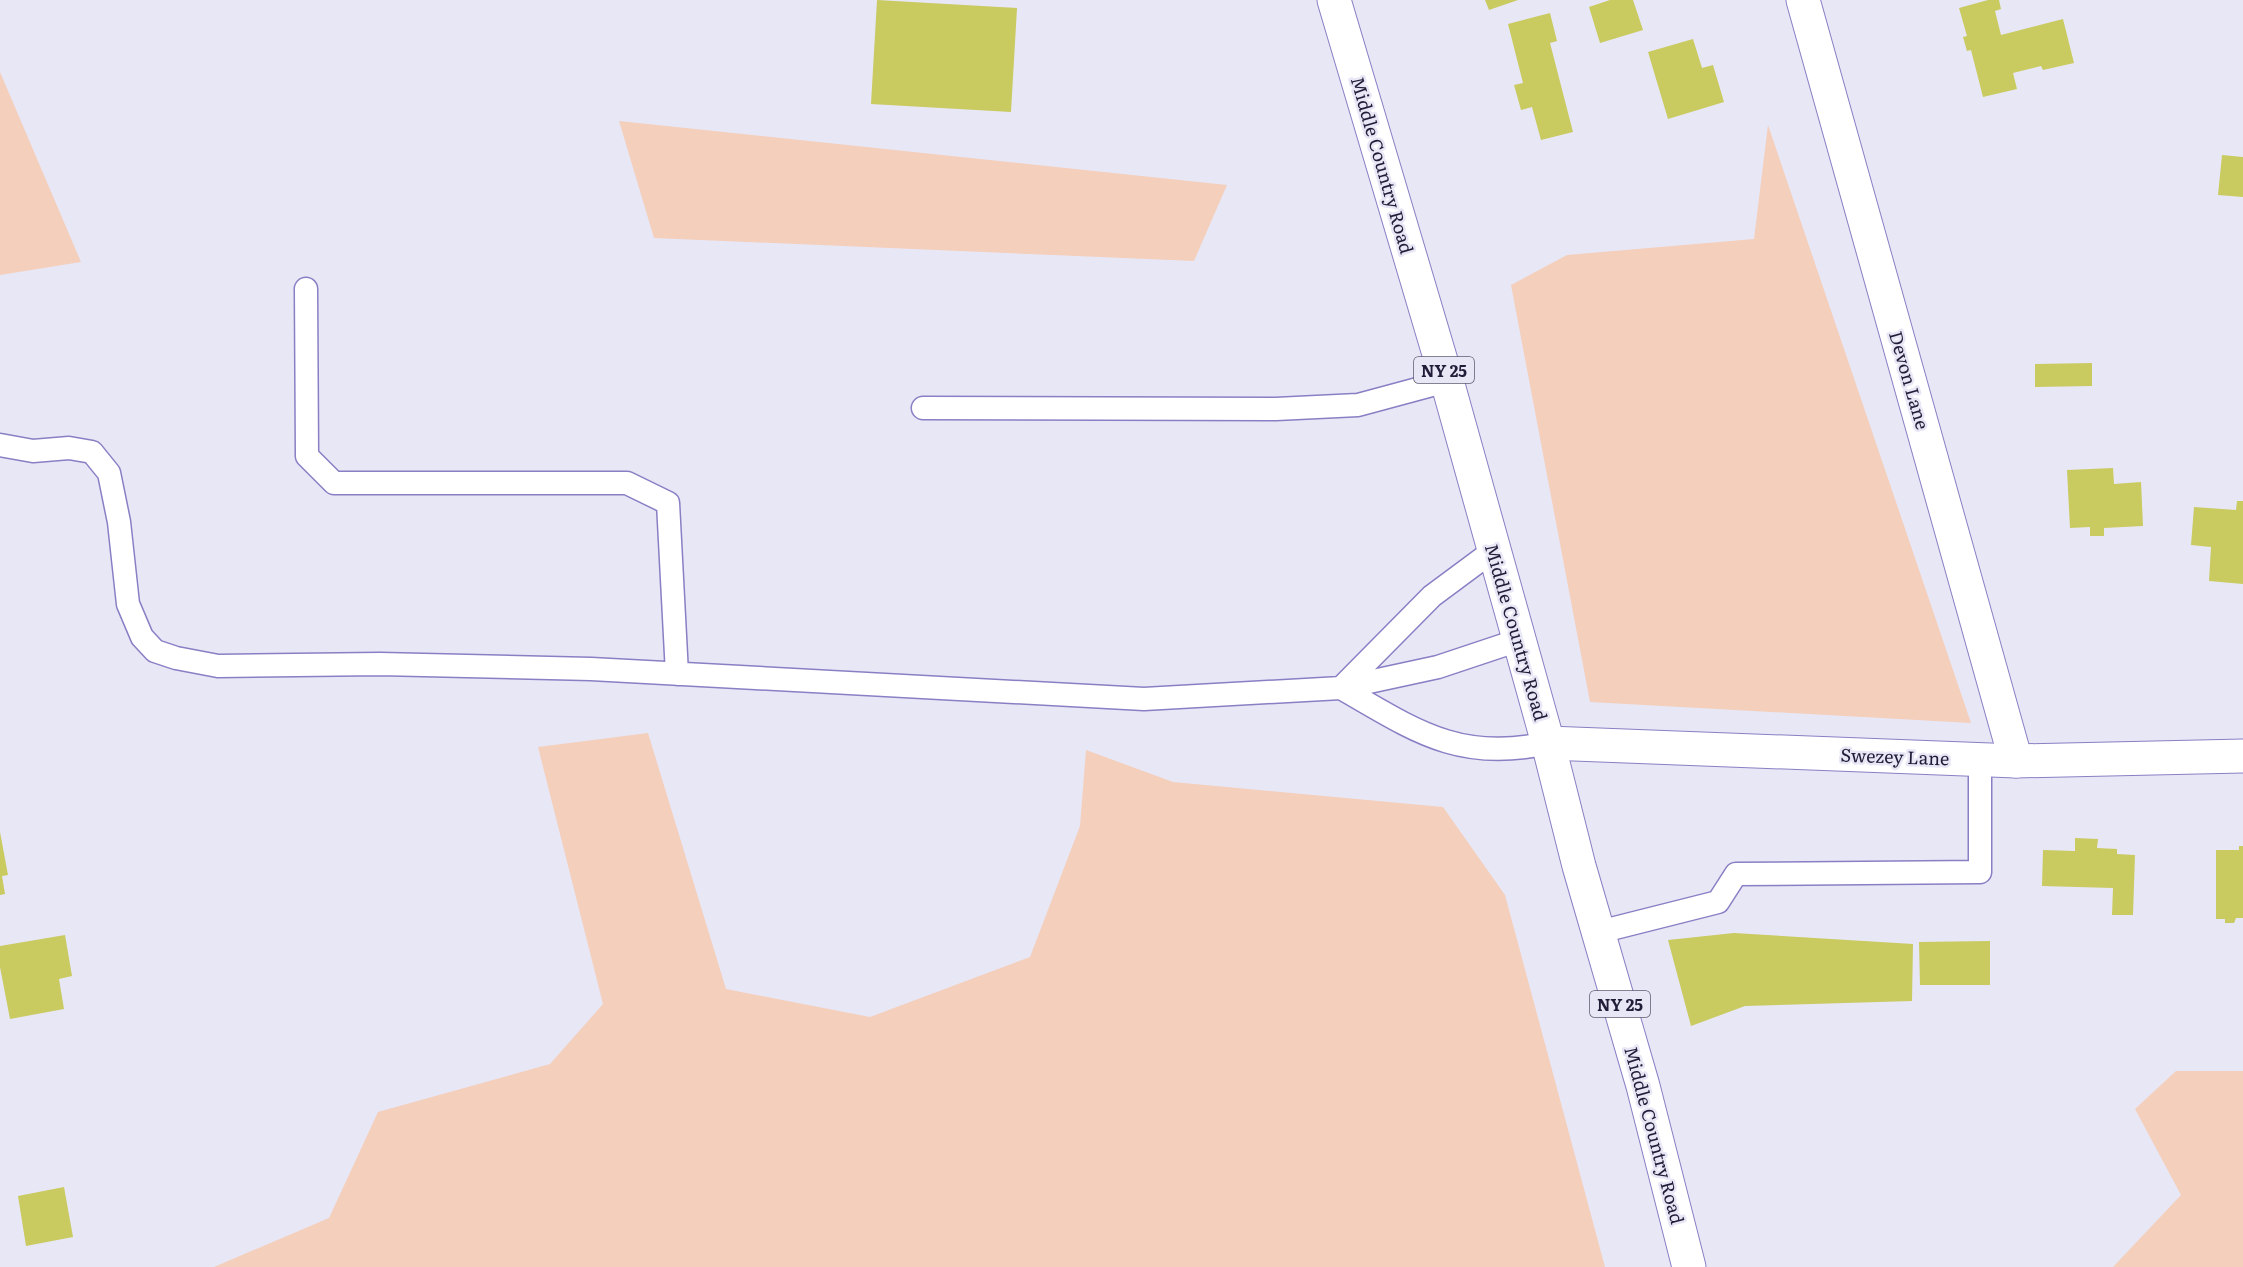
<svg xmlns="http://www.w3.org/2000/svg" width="2243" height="1267" viewBox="0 0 2243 1267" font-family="Literata,serif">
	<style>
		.green { fill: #f4cfbb }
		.building { fill: #c9ca60 }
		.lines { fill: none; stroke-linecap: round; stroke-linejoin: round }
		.lane-casing { stroke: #897fc4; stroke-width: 25 }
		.street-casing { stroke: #897fc4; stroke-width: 35 }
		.secondary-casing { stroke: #897fc4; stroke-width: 35 }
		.primary-casing { stroke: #897fc4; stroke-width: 35 }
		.lane { stroke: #fff; stroke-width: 22 }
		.street { stroke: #fff; stroke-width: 33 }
		.secondary { stroke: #fff; stroke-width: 33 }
		.primary { stroke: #fff; stroke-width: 33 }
		.labels { text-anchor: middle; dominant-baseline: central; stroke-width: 5; stroke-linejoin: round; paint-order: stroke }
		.shield { fill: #e8e7f6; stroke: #5d5a72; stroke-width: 1.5 }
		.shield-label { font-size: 16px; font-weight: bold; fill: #211d39 }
		.street-label { font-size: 18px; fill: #211d39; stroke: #e8e7f6 }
	</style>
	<rect width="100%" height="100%" fill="#e8e7f6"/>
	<path class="green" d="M 0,72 L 81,262 L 0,275 Z
		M 619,121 L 1227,185 L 1194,261 L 654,238 Z
		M 1768,125 L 1971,723 L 1590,702 L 1511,285 L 1567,255 L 1754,239 Z
		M 648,733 L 726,989 L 870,1017 L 1030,957 L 1080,826 L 1086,750 L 1173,782 L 1443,807 L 1505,895 L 1605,1267 L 214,1267 L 329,1218 L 378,1112 L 550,1064 L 603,1004 L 538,747 Z
		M 2176,1071 L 2243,1071 L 2243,1267 L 2113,1267 L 2181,1195 L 2135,1109 Z"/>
	<path class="building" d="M 877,0 L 1017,8 L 1011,112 L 871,104 Z
		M 1485,0 L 1518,0 L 1489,10 Z
		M 1610,0 L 1633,0 L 1643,30 L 1600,43 L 1589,7 Z
		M 1988,0 L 1999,0 L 2001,9 L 1995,11 L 2001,35 L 2063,19 L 2074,63 L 2043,70 L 2041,66 L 2013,73 L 2017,89 L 1983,97 L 1971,50 L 1967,51 L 1963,37 L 1967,36 L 1959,8 Z
		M 1550,13 L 1557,41 L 1550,43 L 1573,132 L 1541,140 L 1532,107 L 1521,110 L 1514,85 L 1523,83 L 1508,24 Z
		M 1693,39 L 1702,68 L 1713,65 L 1724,102 L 1668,119 L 1648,52 Z
		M 2222,155 L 2243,157 L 2243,197 L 2218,195 Z
		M 2092,363 L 2092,386 L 2035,387 L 2035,364 Z
		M 2113,468 L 2114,484 L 2141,482 L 2143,526 L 2104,528 L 2104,536 L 2090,536 L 2090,527 L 2070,528 L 2067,470 Z
		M 2237,501 L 2243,501 L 2243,584 L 2209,581 L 2211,547 L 2191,545 L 2194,507 L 2236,510 Z
		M 0,832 L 8,875 L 2,876 L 5,894 L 0,895 Z
		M 2075,838 L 2098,839 L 2097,848 L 2117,849 L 2117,854 L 2135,855 L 2133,915 L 2112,915 L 2113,888 L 2042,886 L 2043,850 L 2075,851 Z
		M 2239,846 L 2243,846 L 2243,918 L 2236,918 L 2234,923 L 2225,923 L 2225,919 L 2216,919 L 2216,850 L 2239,850 Z
		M 1734,933 L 1913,944 L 1912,1001 L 1745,1006 L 1691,1026 L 1668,940 Z
		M 65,935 L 72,976 L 59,979 L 64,1009 L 10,1019 L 0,967 L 0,946 Z
		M 1990,941 L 1990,985 L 1920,985 L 1919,942 Z
		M 64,1187 L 73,1237 L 26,1246 L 18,1196 Z"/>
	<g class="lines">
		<defs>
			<path id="lane" d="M 306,289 L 307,456 L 334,483 L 627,483 L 668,503 L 677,674
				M 923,408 L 1276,409 L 1358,405 L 1447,381
				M 0,445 L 33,451 L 69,448 L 92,452 L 109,473 L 119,522 L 128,604 L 142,637 L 155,651 L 176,658 L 218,666 L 380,664 L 591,669 L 1144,699 L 1341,688 L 1438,667 L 1519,640
				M 1494,550 L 1432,596 L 1341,688 C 1414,730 1459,763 1548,743
				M 1599,932 L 1718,902 L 1736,874 L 1980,872 L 1980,759"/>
			<path id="street" d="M 1803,0 L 2016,761"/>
			<path id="secondary" d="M 1548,743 L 2016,761 L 2243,756"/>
			<path id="primary" d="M 1334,0 L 1447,381 L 1548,743 L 1579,866 L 1643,1086 L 1689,1267"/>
		</defs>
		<use href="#lane" class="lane-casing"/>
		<use href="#street" class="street-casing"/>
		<use href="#secondary" class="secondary-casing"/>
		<use href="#primary" class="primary-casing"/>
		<use href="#lane" class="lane"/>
		<use href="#street" class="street"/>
		<use href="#secondary" class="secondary"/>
		<use href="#primary" class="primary"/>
	</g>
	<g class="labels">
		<g class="shield">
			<rect x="1414" y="357" width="60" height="26" rx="4.5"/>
			<rect x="1590" y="991" width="60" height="26" rx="4.5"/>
		</g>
		<g class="shield-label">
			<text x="1444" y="370">NY 25</text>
			<text x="1620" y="1004">NY 25</text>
		</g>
		<g class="street-label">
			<text transform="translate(1383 165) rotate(74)">Middle Country Road</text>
			<text transform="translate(1910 380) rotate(74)">Devon Lane</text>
			<text transform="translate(1517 632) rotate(74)">Middle Country Road</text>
			<text transform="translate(1895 756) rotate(2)">Swezey Lane</text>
			<text transform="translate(1655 1135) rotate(75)">Middle Country Road</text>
		</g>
	</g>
</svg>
